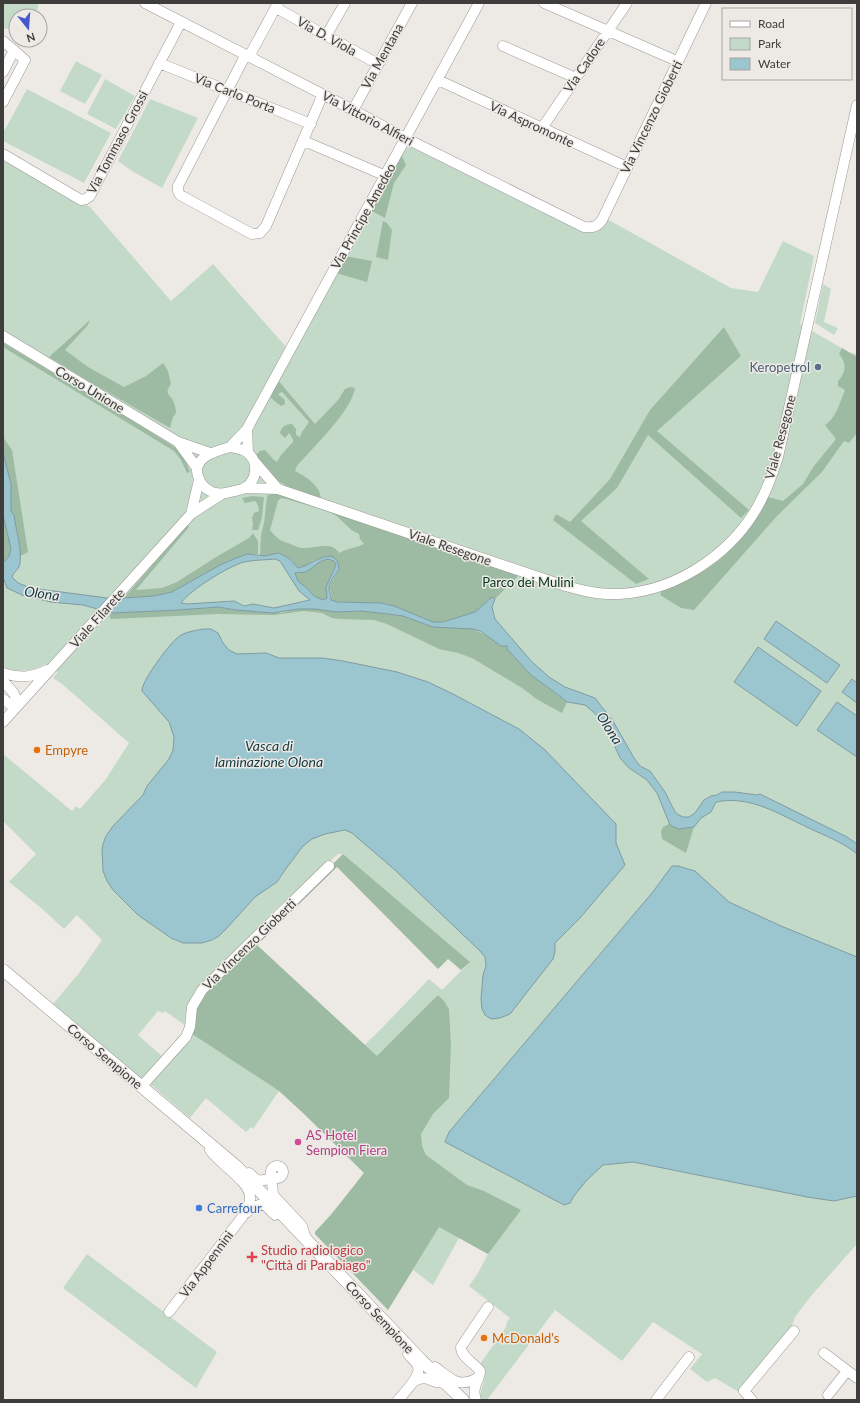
<svg xmlns="http://www.w3.org/2000/svg" width="860" height="1403" viewBox="0 0 860 1403" font-family="Lato,sans-serif">
	<style>
		.green { fill: #c4dac8 }
		.forest { fill: #9dbba3; fill-rule: evenodd }
		.water { fill: #9bc5cf; stroke: #7f9ca3; fill-rule: evenodd }
		.lines { fill: none; stroke-linecap: round; stroke-linejoin: round }
		.minor-casing { stroke: #9b9894; stroke-width: 11 }
		.major-casing { stroke: #9b9894; stroke-width: 13 }
		.minor { stroke: #fff; stroke-width: 10 }
		.major { stroke: #fff; stroke-width: 12 }
		.service-dot { fill: #5c6f8a; stroke: #edeae5; stroke-width: 1.5 }
		.food-dot { fill: #e8710a; stroke: #edeae5; stroke-width: 1.5 }
		.hotel-dot { fill: #d1479c; stroke: #edeae5; stroke-width: 1.5 }
		.shop-dot { fill: #3f7fe0; stroke: #edeae5; stroke-width: 1.5 }
		.health-dot { fill: #e0444e; stroke: #edeae5; stroke-width: 1.5 }
		.labels { text-anchor: middle; dominant-baseline: central; stroke-width: 3; stroke-linejoin: round; paint-order: stroke }
		.street-label { font-size: 13px; fill: #3e3d3b; stroke: #edeae5 }
		.service-label { font-size: 13px; fill: #4e5e75; stroke: #edeae5; text-anchor: end }
		.park-label { font-size: 13px; fill: #003516; stroke: #edeae5 }
		.food-label { font-size: 13px; fill: #c56008; stroke: #edeae5; text-anchor: start }
		.hotel-label { font-size: 13px; fill: #b23c85; stroke: #edeae5; text-anchor: start }
		.shop-label { font-size: 13px; fill: #366cbe; stroke: #edeae5; text-anchor: start }
		.health-label { font-size: 13px; fill: #be3a42; stroke: #edeae5; text-anchor: start }
		.water-label { font-size: 14px; font-style: italic; fill: #123a43; stroke: #edeae5 }
	</style>
	<rect width="100%" height="100%" fill="#edeae5"/>
	<path class="green" d="M 3,3 L 39,3 L 37,10 L 30,16 L 16,16 L 16,25 L 6,29 L 3,29 Z
		M 76,61 L 102,75 L 85,104 L 60,91 Z
		M 105,79 L 135,96 L 116,129 L 87,114 Z
		M 27,89 L 111,133 L 84,183 L 3,141 L 3,133 Z
		M 150,99 L 198,118 L 162,188 L 132,171 L 118,161 Z
		M 414,146 L 583,231 C 596,232 600,232 607,219 L 731,288 L 758,292 L 783,241 L 814,256 L 800,324 L 850,353 L 857,354 L 857,1244 L 811,1296 L 795,1317 L 791,1329 L 739,1392 L 715,1378 L 707,1382 L 690,1369 L 702,1354 L 653,1322 L 622,1361 L 555,1310 L 487,1400 L 480,1400 C 479,1391 486,1381 485,1373 C 484,1370 481,1367 480,1364 L 506,1327 L 507,1322 L 510,1318 L 469,1286 L 478,1273 L 488,1254 L 459,1238 L 433,1285 L 413,1270 L 388,1310 L 315,1234 L 315,1232 C 335,1210 357,1186 372,1159 L 305,1103 L 382,1028 L 429,979 L 442,990 L 466,966 L 343,854 L 338,854 L 275,910 L 198,990 L 186,1026 L 165,1011 L 163,1013 L 158,1011 L 138,1035 L 164,1058 L 142,1080 L 55,1007 L 53,1004 L 79,973 L 102,940 L 77,915 L 64,929 L 40,907 L 9,882 L 36,854 L 3,821 L 3,754 L 72,811 L 76,806 L 80,809 L 106,779 L 129,743 L 61,683 L 53,678 L 58,672 L 46,664 C 31,672 19,673 3,667 L 3,156 L 90,207 L 171,301 L 213,264 L 286,347 L 293,351 L 401,154 L 406,148 Z
		M 823,284 L 831,289 L 824,322 L 838,328 L 834,335 L 815,323 Z
		M 192,1034 L 279,1091 L 253,1129 L 251,1127 L 246,1132 L 206,1098 L 190,1118 L 148,1082 Z
		M 87,1254 L 217,1352 L 196,1388 L 63,1288 Z"/>
	<path class="forest" d="M 401,154 L 406,165 L 394,183 L 385,218 L 370,210 Z
		M 383,221 L 387,223 L 392,230 L 388,260 L 376,257 Z
		M 345,256 L 372,261 L 367,282 L 336,273 Z
		M 90,320 L 88,325 L 65,350 L 88,367 L 124,387 L 146,376 L 163,363 L 168,371 L 171,384 C 163,396 171,393 174,403 C 175,406 176,410 176,413 L 173,417 L 170,428 L 90,382 L 49,357 Z
		M 724,327 L 741,356 L 657,431 L 749,510 L 741,518 L 648,435 L 617,488 L 581,521 L 649,579 L 636,584 L 553,520 L 556,514 L 570,522 L 610,479 L 650,410 Z
		M 3,343 L 125,416 L 176,448 L 185,459 L 190,472 L 187,473 L 181,460 L 174,451 L 3,347 Z
		M 842,348 L 857,357 L 857,433 L 849,443 L 844,441 L 822,472 L 777,516 L 694,610 L 681,608 L 660,595 L 661,591 C 715,572 741,546 768,497 L 783,501 L 803,484 L 814,466 L 836,439 L 825,425 C 836,418 840,402 845,390 L 838,386 L 838,381 C 846,373 847,363 839,354 Z
		M 277,379 L 315,424 L 338,400 L 345,389 L 350,387 L 355,388 C 351,412 314,446 297,466 L 295,471 C 306,477 319,484 321,498 C 304,492 283,488 270,474 C 265,469 261,463 257,457 L 257,454 L 260,451 L 265,450 L 274,460 L 277,462 L 281,455 L 293,442 L 293,439 L 289,433 L 285,438 L 280,433 C 281,427 286,424 292,424 L 296,429 L 296,435 L 300,437 L 302,432 L 309,422 L 282,392 L 278,394 L 285,400 L 285,404 L 281,406 L 273,400 L 269,395 Z
		M 3,437 L 12,450 L 28,552 L 11,561 L 3,570 L 3,491 L 15,520 L 11,511 L 11,488 L 3,453 Z
		M 272,494 L 277,494 L 321,507 L 519,575 L 495,599 L 493,598 L 475,612 L 443,622 L 433,622 L 394,606 L 381,603 L 348,603 L 333,601 L 331,600 L 332,596 L 329,587 L 339,569 L 336,561 L 334,558 L 314,560 L 306,566 L 298,568 L 296,567 L 293,561 L 278,553 L 265,556 L 260,555 L 261,535 L 264,523 L 267,497 L 268,495 ZM 281,498 L 287,499 C 298,503 325,509 335,515 C 344,521 348,530 359,534 L 360,539 L 364,544 C 356,548 348,548 339,553 C 332,540 315,549 302,548 C 299,548 296,546 293,545 C 280,540 279,541 270,530 L 278,501 Z
		M 252,496 L 264,497 L 262,517 L 258,530 L 252,530 L 253,523 L 252,518 L 254,513 L 259,511 L 258,505 L 255,501 L 245,503 L 242,498 Z
		M 187,525 L 189,527 L 136,590 L 162,588 L 177,582 L 216,557 L 249,538 L 253,533 L 258,541 L 258,554 L 248,554 L 236,558 L 220,565 L 172,592 L 154,596 L 124,598 Z
		M 328,559 L 334,561 L 336,565 L 326,587 L 327,599 L 322,600 L 314,596 L 307,588 L 298,581 L 295,573 L 307,572 L 317,563 Z
		M 218,607 L 236,610 L 281,613 L 298,609 L 315,609 L 336,612 L 362,611 L 403,616 L 433,627 L 473,629 L 507,646 L 507,649 L 531,675 L 567,702 L 562,713 L 538,700 L 522,688 L 472,658 L 458,653 L 439,649 L 387,624 L 374,620 L 339,619 L 332,618 L 322,613 L 304,611 L 275,615 L 217,614 L 113,619 L 111,619 L 109,616 L 112,613 Z
		M 669,824 L 678,829 L 694,827 L 686,853 L 662,839 L 661,831 L 663,827 Z
		M 343,854 L 470,962 L 461,970 L 448,959 L 438,969 L 337,867 L 257,945 L 377,1056 L 438,995 L 444,1001 L 449,1009 L 451,1045 L 449,1098 L 433,1114 L 421,1134 L 422,1146 L 426,1155 L 467,1185 L 484,1191 L 521,1210 L 488,1254 L 439,1227 L 388,1310 L 315,1234 L 315,1232 L 330,1216 L 364,1173 L 303,1113 L 279,1091 L 192,1034 L 197,1001 L 272,924 Z"/>
	<path class="water" d="M 3,453 L 11,484 L 11,511 L 14,515 C 16,531 22,547 20,564 C 19,570 13,572 12,577 L 18,583 L 31,588 L 107,598 L 124,598 L 154,596 L 172,592 L 220,565 L 236,558 L 248,554 L 265,556 L 278,553 L 281,554 L 290,559 L 298,568 C 310,566 337,542 339,569 C 336,574 330,581 329,587 C 328,592 332,594 331,600 L 337,602 L 381,603 L 394,606 L 433,622 L 443,622 L 475,612 L 492,597 L 495,599 L 492,607 L 495,619 L 532,662 L 549,677 L 565,687 L 595,698 L 598,702 L 613,721 L 634,758 L 640,766 L 650,771 L 665,792 L 674,810 L 677,814 L 683,817 L 689,817 L 695,813 L 704,800 L 711,796 L 717,795 L 722,792 L 735,792 L 757,795 L 760,794 L 847,837 L 857,844 L 857,854 C 843,842 825,836 809,828 C 778,814 751,795 716,802 L 711,812 L 701,818 L 694,827 L 678,829 L 670,825 L 657,793 L 647,780 L 629,768 L 620,758 L 605,725 L 599,717 L 585,705 L 567,702 L 561,697 L 531,675 L 507,649 L 507,646 L 501,646 L 480,631 L 473,629 L 433,627 L 403,616 L 388,614 L 362,611 L 336,612 L 315,609 L 298,609 L 273,613 L 236,610 L 218,607 L 179,610 L 112,613 L 83,605 L 51,602 L 22,595 L 7,588 L 3,577 L 3,563 L 9,556 L 11,549 L 3,515 ZM 275,559 L 280,561 L 299,591 L 310,600 L 274,608 L 253,604 L 244,606 L 234,601 L 187,604 L 181,603 C 190,590 229,566 244,562 C 253,560 265,560 275,559 ZM 328,559 L 334,561 L 336,565 L 326,587 L 327,598 L 323,600 L 314,596 L 307,588 L 298,581 L 295,573 C 299,572 302,573 305,572 C 312,570 317,561 328,559 Z
		M 776,621 L 840,665 L 827,683 L 764,639 Z
		M 203,629 L 211,629 L 218,633 L 223,643 L 229,650 L 237,654 L 266,653 L 279,658 L 323,658 L 343,661 L 397,672 L 428,682 L 453,694 L 519,729 L 545,750 L 616,824 L 616,843 L 625,865 L 580,918 L 555,943 L 555,952 L 553,959 L 510,1014 L 500,1018 L 491,1019 L 485,1015 L 482,1009 L 481,999 L 483,975 L 486,966 L 485,957 L 480,951 L 395,870 L 360,840 L 352,833 L 345,830 L 325,834 L 312,839 L 303,846 L 285,870 L 277,882 L 255,897 L 227,928 L 219,936 L 212,940 L 202,943 L 183,943 L 171,938 L 138,915 L 113,890 L 107,881 L 103,871 L 102,850 L 103,844 L 106,836 L 113,826 L 143,795 L 147,786 L 169,759 L 173,750 L 174,737 L 169,722 L 142,691 C 141,682 168,646 176,639 C 183,632 193,631 203,629 Z
		M 758,647 L 821,691 L 797,726 L 734,682 Z
		M 852,679 L 857,683 L 857,703 L 842,692 Z
		M 837,702 L 857,716 L 857,757 L 817,730 Z
		M 672,866 L 678,866 L 695,871 L 729,902 L 781,926 L 857,957 L 857,1196 L 834,1201 L 807,1197 L 633,1162 L 603,1165 L 586,1181 L 574,1196 L 570,1203 L 564,1205 L 445,1142 L 449,1132 L 652,893 Z"/>
	<g class="lines">
		<defs>
			<path id="minor" d="M 145,3 L 353,110 L 405,138 L 584,227 C 593,228 597,227 602,220 L 706,3
				M 278,3 L 251,53 L 244,58 L 178,186 L 178,191 L 180,195 L 252,234 L 260,233 L 266,226 L 323,94
				M 544,3 L 677,61
				M 276,8 L 378,64
				M 326,36 L 345,3
				M 3,41 L 25,60 L 3,102
				M 503,46 L 576,78
				M 159,63 L 311,124
				M 3,72 L 14,50
				M 438,80 L 627,167
				M 353,110 L 412,3
				M 542,128 L 627,3
				M 304,141 L 386,176
				M 3,154 L 81,200 L 86,199 L 90,196 L 181,22
				M 3,336 L 178,442 L 210,453
				M 247,429 L 248,453
				M 178,442 L 197,468
				M 230,447 L 247,429 L 479,3
				M 230,447 C 236,448 243,449 248,453 C 259,462 257,480 245,488 C 241,490 235,491 230,492 C 224,494 219,494 212,492 C 205,489 200,484 198,476 C 192,457 216,451 230,447 Z
				M 254,461 L 278,489
				M 244,488 L 278,489 L 553,582 C 575,589 596,595 619,594 C 680,591 739,549 764,494 C 770,482 774,469 778,457 L 857,105
				M 191,514 L 199,480
				M 3,673 C 19,678 32,678 47,670
				M 3,681 C 10,689 18,695 17,706
				M 3,699 L 12,706 L 17,706
				M 3,722 L 191,514 L 222,494
				M 141,1087 L 186,1037 L 190,1027 L 192,1007 L 202,990 L 329,866
				M271 1172a6 6 0 1 1 12 0a6 6 0 1 1-12 0Z
				M 249,1173 L 258,1181 L 269,1179 L 271,1173
				M 276,1178 L 272,1181 L 273,1195 L 302,1226 L 306,1239
				M 246,1213 L 251,1208 L 262,1204 L 266,1206 L 275,1215
				M 169,1312 L 243,1216 C 246,1210 250,1205 250,1199 C 252,1182 219,1164 210,1150
				M 824,1353 L 857,1378
				M 435,1367 C 450,1378 458,1389 477,1378
				M 413,1382 C 428,1372 433,1386 444,1382
				M 828,1395 L 847,1371
				M 398,1400 C 404,1393 421,1376 418,1367 C 417,1362 411,1358 408,1354
				M 476,1400 C 471,1386 480,1381 480,1371 C 475,1363 461,1358 461,1347 L 488,1307
				M 656,1400 L 689,1357
				M 752,1400 L 744,1391 L 794,1331"/>
			<path id="major" d="M 3,970 L 236,1166 L 421,1360 L 463,1400"/>
		</defs>
		<use href="#minor" class="minor-casing"/>
		<use href="#major" class="major-casing"/>
		<use href="#minor" class="minor"/>
		<use href="#major" class="major"/>
	</g>
	<circle class="service-dot" cx="818" cy="367" r="4"/>
	<g class="food-dot">
		<circle cx="37" cy="750" r="4"/>
		<circle cx="484" cy="1338" r="4"/>
	</g>
	<circle class="hotel-dot" cx="298" cy="1142" r="4"/>
	<circle class="shop-dot" cx="199" cy="1208" r="4"/>
	<path class="health-dot" d="M250 1251h4v4h4v4h-4v4h-4v-4h-4v-4h4z"/>
	<g class="labels">
		<g class="street-label">
			<text transform="translate(327 36) rotate(29)">Via D. Viola</text>
			<text transform="translate(382 56) rotate(-61)">Via Mentana</text>
			<text transform="translate(584 65) rotate(-56)">Via Cadore</text>
			<text transform="translate(235 93) rotate(22)">Via Carlo Porta</text>
			<text transform="translate(651 117) rotate(-64)">Via Vincenzo Gioberti</text>
			<text transform="translate(368 118) rotate(28)">Via Vittorio Alfieri</text>
			<text transform="translate(532 124) rotate(25)">Via Aspromonte</text>
			<text transform="translate(117 142) rotate(-62)">Via Tommaso Grossi</text>
			<text transform="translate(363 216) rotate(-61)">Via Principe Amedeo</text>
			<text transform="translate(90 389) rotate(31)">Corso Unione</text>
			<text transform="translate(780 437) rotate(-75)">Viale Resegone</text>
			<text transform="translate(450 547) rotate(19)">Viale Resegone</text>
			<text transform="translate(97 618) rotate(-48)">Viale Filarete</text>
			<text transform="translate(249 944) rotate(-44)">Via Vincenzo Gioberti</text>
			<text transform="translate(105 1056) rotate(40)">Corso Sempione</text>
			<text transform="translate(206 1264) rotate(-53)">Via Appennini</text>
			<text transform="translate(380 1317) rotate(47)">Corso Sempione</text>
		</g>
		<g class="service-label">
			<text x="810" y="367">Keropetrol</text>
		</g>
		<g class="park-label">
			<text x="528" y="582">Parco dei Mulini</text>
		</g>
		<g class="food-label">
			<text x="45" y="750">Empyre</text>
			<text x="492" y="1338">McDonald's</text>
		</g>
		<g class="hotel-label">
			<text x="306" y="1135">AS Hotel<tspan x="306" dy="15">Sempion Fiera</tspan></text>
		</g>
		<g class="shop-label">
			<text x="207" y="1208">Carrefour</text>
		</g>
		<g class="health-label">
			<text x="261" y="1250">Studio radiologico<tspan x="261" dy="15">"Città di Parabiago"</tspan></text>
		</g>
		<g class="water-label">
			<text transform="translate(42 593) rotate(8)">Olona</text>
			<text transform="translate(610 728) rotate(58)">Olona</text>
			<text x="269" y="745">Vasca di<tspan x="269" dy="16">laminazione Olona</tspan></text>
		</g>
	</g>
	<rect width="860" height="1403" fill="none" stroke="#3e3d3b" stroke-width="8"/>
	<rect x="722" y="8" width="130" height="72" fill="#edeae5" stroke="#a7a5a1"/>
	<rect x="730" y="21" width="20" height="6" fill="#ffffff" stroke="#a7a5a1"/>
	<text x="758" y="28" font-size="12" fill="#3e3d3b">Road</text>
	<rect x="730" y="38" width="20" height="12" fill="#c4dac8" stroke="#a7a5a1"/>
	<text x="758" y="48" font-size="12" fill="#3e3d3b">Park</text>
	<rect x="730" y="58" width="20" height="12" fill="#9bc5cf" stroke="#a7a5a1"/>
	<text x="758" y="68" font-size="12" fill="#3e3d3b">Water</text>
	<g transform="translate(28 28) rotate(163)"><circle r="19" fill="#edeae5" stroke="#a7a5a1"/>
	<path d="M0-3L7 15L0 10L-7 15Z" fill="#4458cc"/>
	<text y="-6" font-size="11" font-weight="bold" text-anchor="middle" fill="#3e3d3b">N</text>
	</g>
</svg>
